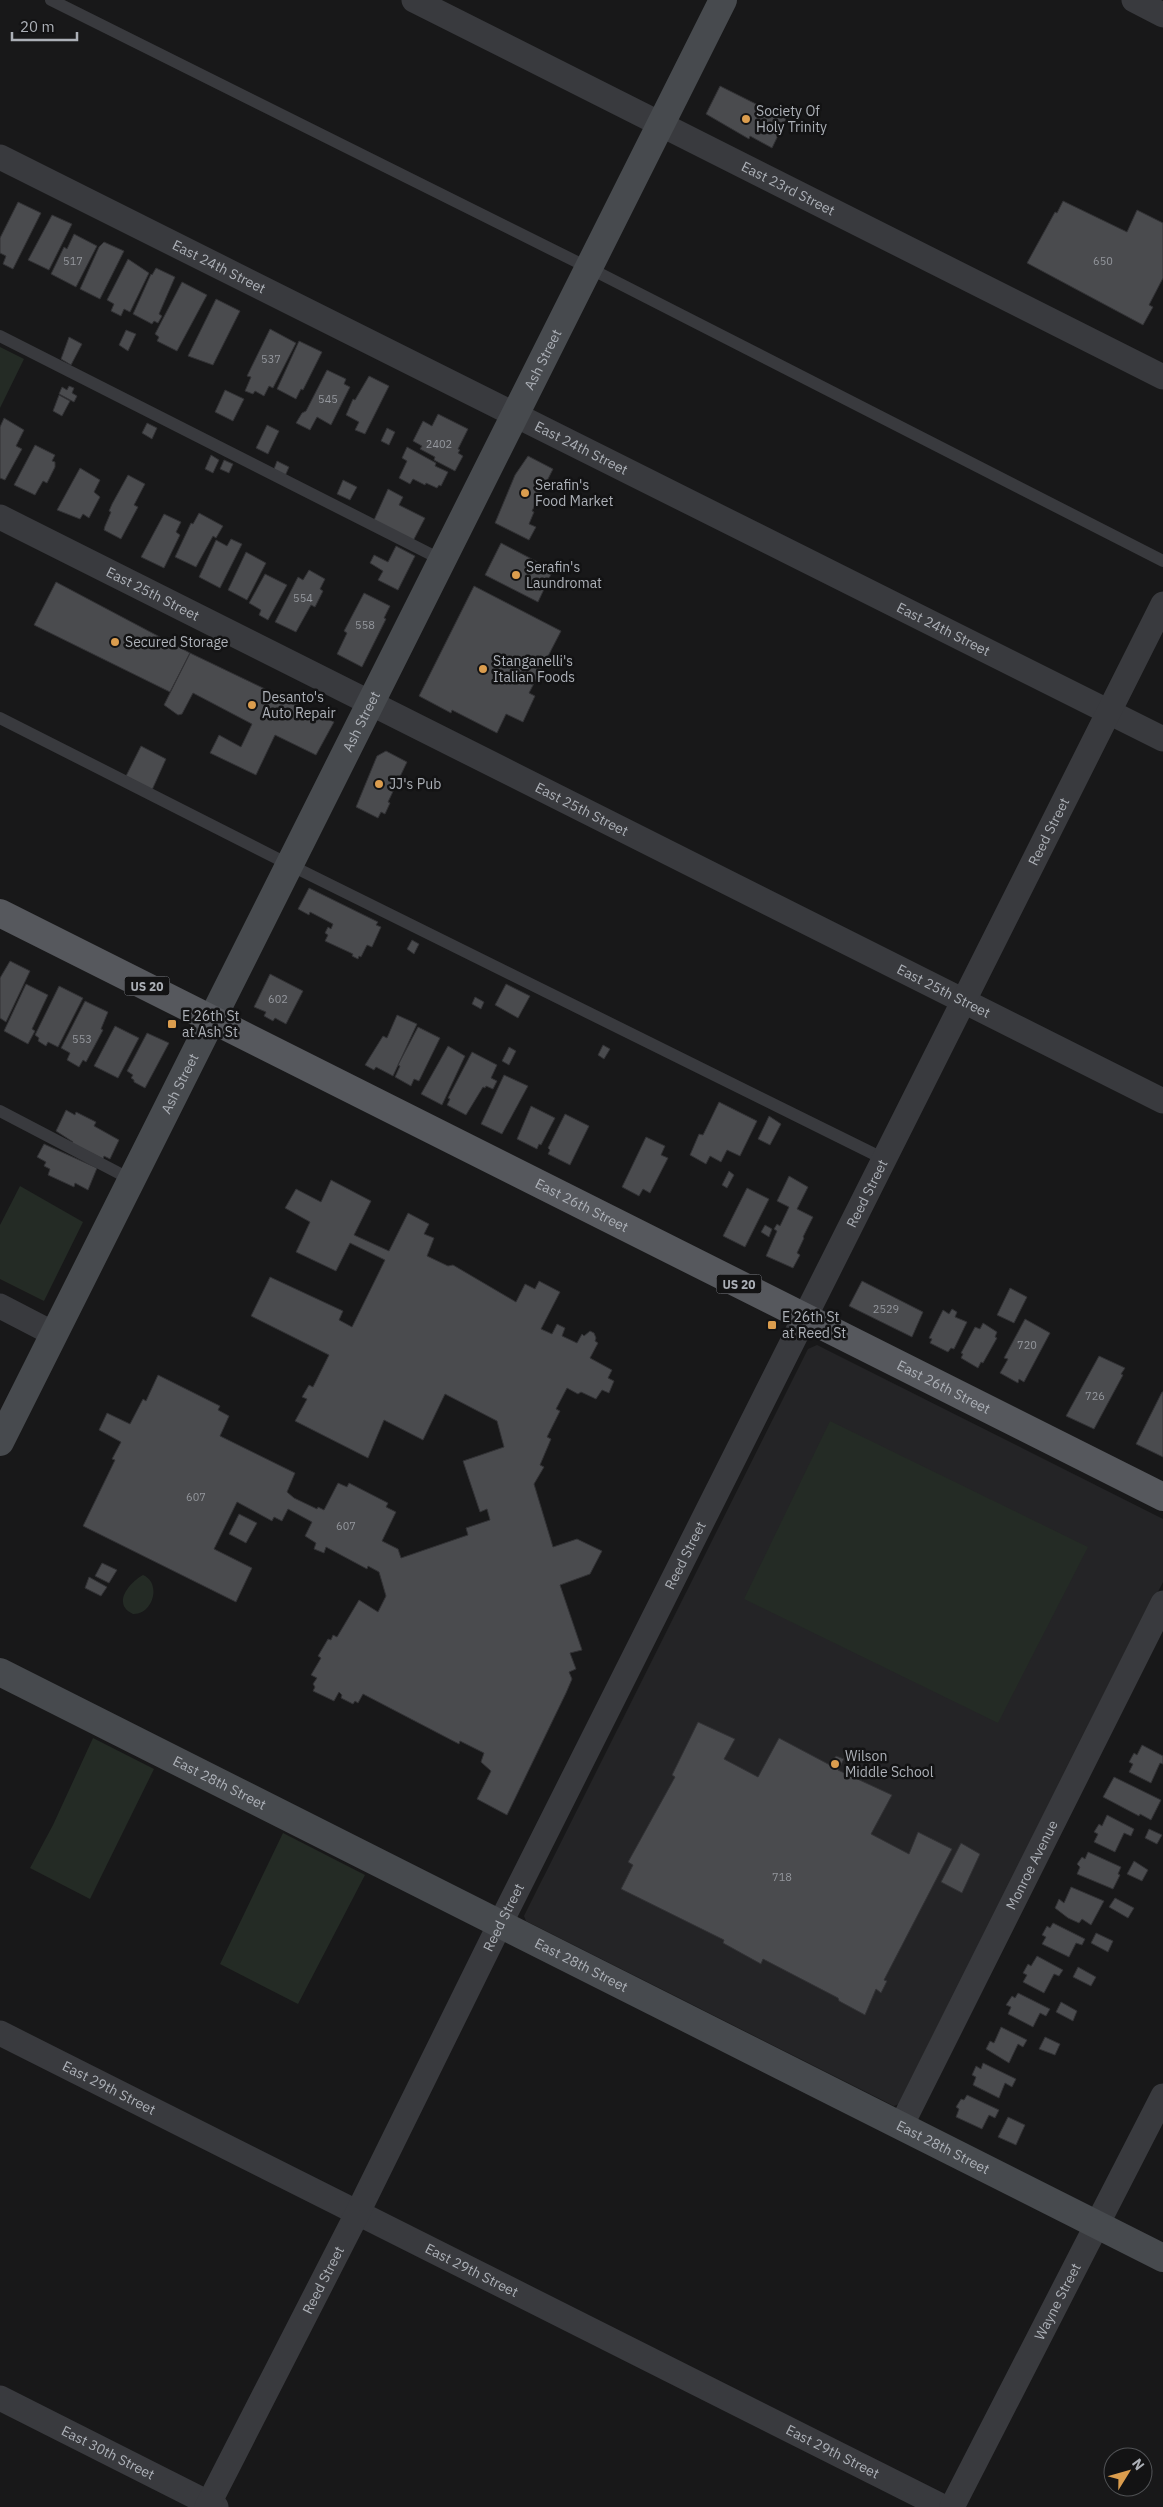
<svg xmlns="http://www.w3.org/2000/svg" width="1163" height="2507" viewBox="0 0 1163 2507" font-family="'IBM Plex Sans',sans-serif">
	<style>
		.built { fill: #242426 }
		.green { fill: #242b25 }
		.building { fill: #4a4b4e; stroke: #323235 }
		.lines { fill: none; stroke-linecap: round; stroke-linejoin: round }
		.lane { stroke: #393a3e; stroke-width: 12 }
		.street { stroke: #393a3e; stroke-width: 25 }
		.secondary { stroke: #474a4e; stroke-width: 28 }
		.primary { stroke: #56585d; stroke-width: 28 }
		.poi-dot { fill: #db9d4e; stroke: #131314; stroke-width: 2 }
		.labels { text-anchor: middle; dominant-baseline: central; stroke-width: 5; stroke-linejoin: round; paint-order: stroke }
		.number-label { font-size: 11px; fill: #94979d }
		.shield { fill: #131314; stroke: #7e8186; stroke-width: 1 }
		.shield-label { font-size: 12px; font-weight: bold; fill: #acb0b7 }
		.poi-label { font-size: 14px; fill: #acb0b7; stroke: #131314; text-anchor: start }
		.street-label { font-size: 14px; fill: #acb0b7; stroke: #131314 }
	</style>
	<rect width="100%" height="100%" fill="#181819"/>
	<path class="built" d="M 817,1345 L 1163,1519 L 1163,1582 L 899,2104 L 894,2106 L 526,1921 L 524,1916 L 808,1349 Z"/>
	<path class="green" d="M 0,347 L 24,359 L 0,408 Z
		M 20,1186 L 83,1222 L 44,1301 L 0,1279 L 0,1225 Z
		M 830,1421 L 1088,1547 L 998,1723 L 744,1599 Z
		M 143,1575 C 162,1583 153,1615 133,1614 C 111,1604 130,1582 143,1575 Z
		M 93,1738 L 154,1769 L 90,1899 L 30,1868 L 53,1825 Z
		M 283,1833 L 365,1875 L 298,2004 L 220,1964 Z"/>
	<path class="building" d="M 720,86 L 786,119 L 772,148 L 750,136 L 749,139 L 706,114 Z
		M 1063,201 L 1127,232 L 1137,210 L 1163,223 L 1163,278 L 1149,305 L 1153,307 L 1143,325 L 1027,263 L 1055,212 L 1057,213 Z
		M 18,202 L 41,213 L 13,269 L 3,264 L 6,256 L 0,253 L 0,238 Z
		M 52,215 L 72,224 L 49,270 L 28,260 Z
		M 74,234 L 97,246 L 76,287 L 51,274 L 64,247 L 67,249 Z
		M 104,242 L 124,251 L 100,299 L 80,289 L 99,247 Z
		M 128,259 L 149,273 L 130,312 L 124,309 L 121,316 L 111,311 L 114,304 L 107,300 Z
		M 156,268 L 175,277 L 159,314 L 162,316 L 158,323 L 154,321 L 152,324 L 133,314 L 151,274 L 152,275 Z
		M 182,282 L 207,295 L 177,351 L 157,341 L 159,337 L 155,334 Z
		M 216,299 L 240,311 L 213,365 L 188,356 Z
		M 270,329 L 296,343 L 273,388 L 269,386 L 264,396 L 255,391 L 253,394 L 245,391 L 251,377 L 247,376 Z
		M 126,330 L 136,334 L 128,351 L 119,345 Z
		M 69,337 L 82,344 L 71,365 L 61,359 Z
		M 299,341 L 322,352 L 303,390 L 301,389 L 296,399 L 277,389 Z
		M 327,370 L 346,379 L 344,384 L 350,387 L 331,425 L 317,417 L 310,430 L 296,423 L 302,413 L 306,411 Z
		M 369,376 L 389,386 L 365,434 L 355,430 L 359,422 L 346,415 L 353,399 L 355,400 Z
		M 69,386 L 74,388 L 72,393 L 77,396 L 74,402 L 59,394 L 62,387 L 67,390 Z
		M 225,390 L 244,399 L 233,421 L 215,412 Z
		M 59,395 L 70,401 L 62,416 L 53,411 Z
		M 438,414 L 468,429 L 458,449 L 460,450 L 458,453 L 463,456 L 455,471 L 434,460 L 435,457 L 420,449 L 422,446 L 413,441 L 423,421 L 432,426 Z
		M 4,418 L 24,430 L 16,446 L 22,449 L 5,480 L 0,478 L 0,427 Z
		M 147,423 L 157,428 L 152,439 L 142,433 Z
		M 267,425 L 279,431 L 268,454 L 256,448 Z
		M 387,428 L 395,432 L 389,445 L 381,441 Z
		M 35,445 L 55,455 L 52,461 L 55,462 L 55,467 L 47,483 L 43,481 L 35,495 L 14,485 Z
		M 407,447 L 436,463 L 435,466 L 448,472 L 441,486 L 439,485 L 437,488 L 426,483 L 425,485 L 413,479 L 410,484 L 399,478 L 407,461 L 402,458 Z
		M 211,455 L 219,460 L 213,473 L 205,469 Z
		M 528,456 L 553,469 L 532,511 L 534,512 L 529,524 L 536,527 L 529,540 L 495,523 L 515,475 Z
		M 224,460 L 233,464 L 229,473 L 220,469 Z
		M 277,461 L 289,467 L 285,476 L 274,469 Z
		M 80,468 L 100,480 L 94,492 L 100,497 L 89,518 L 83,514 L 80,519 L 57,510 Z
		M 128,475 L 145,484 L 134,505 L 138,507 L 121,539 L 104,530 L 105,526 L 111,512 L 109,511 L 112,504 Z
		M 343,480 L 357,487 L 350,500 L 337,494 Z
		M 388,489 L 403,497 L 399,505 L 425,518 L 413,541 L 374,520 Z
		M 199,513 L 223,526 L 216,538 L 213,536 L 196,567 L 175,557 L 191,523 L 193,524 Z
		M 164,514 L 181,522 L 176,532 L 180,535 L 164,568 L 141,557 Z
		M 231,539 L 242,544 L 220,588 L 199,577 L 216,540 L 227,546 Z
		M 501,543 L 553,570 L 538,602 L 485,575 Z
		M 396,546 L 415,556 L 398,590 L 378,580 L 383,571 L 370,563 L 374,555 L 388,562 Z
		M 246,552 L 266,563 L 247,600 L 228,590 Z
		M 309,570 L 325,579 L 320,589 L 323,591 L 315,607 L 311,605 L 296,632 L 275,622 L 298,577 L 303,580 Z
		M 265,574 L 287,585 L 268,620 L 259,615 L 261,610 L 249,603 Z
		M 56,582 L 190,653 L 170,692 L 34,625 Z
		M 474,586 L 561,631 L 529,693 L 535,696 L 523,722 L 506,714 L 497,733 L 452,710 L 451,713 L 419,696 Z
		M 364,593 L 390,606 L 384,618 L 386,619 L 362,667 L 337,654 L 347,633 L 344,631 Z
		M 190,653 L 334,722 L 316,755 L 275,735 L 256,775 L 210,753 L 219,735 L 241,747 L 252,724 L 193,693 L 182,714 L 178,715 L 164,705 Z
		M 141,746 L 166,759 L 152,790 L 126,776 Z
		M 386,751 L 407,762 L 388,802 L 390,803 L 385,814 L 381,812 L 378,818 L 356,807 L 377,756 Z
		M 309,888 L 378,922 L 376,925 L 381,927 L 372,947 L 367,945 L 361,957 L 359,956 L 358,959 L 352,956 L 353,954 L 325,941 L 328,935 L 325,933 L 328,927 L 331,929 L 333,924 L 310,912 L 309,915 L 298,909 Z
		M 412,940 L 419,944 L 414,954 L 407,949 Z
		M 10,961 L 30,971 L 6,1022 L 0,1018 L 0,978 Z
		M 270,974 L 303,991 L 286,1024 L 275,1018 L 273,1021 L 264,1016 L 266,1012 L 254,1007 Z
		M 26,984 L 48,995 L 32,1029 L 35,1031 L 28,1044 L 4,1031 Z
		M 506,984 L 530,996 L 518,1018 L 495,1005 Z
		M 59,986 L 83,998 L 58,1047 L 48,1042 L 46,1046 L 38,1041 L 39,1038 L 35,1035 Z
		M 475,997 L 484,1002 L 481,1009 L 472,1004 Z
		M 85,1001 L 108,1012 L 101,1029 L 103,1030 L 86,1062 L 83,1060 L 79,1067 L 67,1060 L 70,1053 L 61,1048 Z
		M 397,1015 L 417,1024 L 393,1076 L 376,1067 L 374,1070 L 365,1065 L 383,1036 L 387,1038 Z
		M 115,1026 L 139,1038 L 118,1078 L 94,1066 Z
		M 418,1027 L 440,1038 L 419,1081 L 414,1079 L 411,1086 L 395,1077 L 400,1066 L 398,1065 Z
		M 147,1033 L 169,1043 L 145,1088 L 134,1082 L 134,1080 L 131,1078 L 133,1075 L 127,1071 Z
		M 603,1045 L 610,1049 L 604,1059 L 598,1055 Z
		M 448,1046 L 465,1056 L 442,1105 L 421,1094 Z
		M 509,1047 L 516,1051 L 509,1065 L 502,1061 Z
		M 472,1052 L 497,1065 L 491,1078 L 497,1081 L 493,1089 L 486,1086 L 485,1088 L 483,1087 L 466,1115 L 447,1105 L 450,1099 L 448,1098 Z
		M 504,1075 L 528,1086 L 502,1134 L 481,1124 Z
		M 719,1102 L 757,1121 L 740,1156 L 727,1150 L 721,1162 L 710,1156 L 706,1164 L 690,1155 L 699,1134 L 703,1135 Z
		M 531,1106 L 555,1118 L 541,1145 L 539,1144 L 537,1149 L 517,1139 Z
		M 66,1110 L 75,1115 L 76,1112 L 96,1122 L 94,1126 L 119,1140 L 110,1159 L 104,1156 L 103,1159 L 71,1143 L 73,1142 L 56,1131 Z
		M 565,1114 L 589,1126 L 570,1165 L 548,1154 L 550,1150 L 548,1148 Z
		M 769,1116 L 781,1124 L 770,1145 L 758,1139 Z
		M 646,1137 L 665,1146 L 661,1155 L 668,1158 L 650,1193 L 643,1189 L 639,1196 L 622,1187 Z
		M 44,1144 L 97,1168 L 88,1190 L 75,1183 L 74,1187 L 48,1175 L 50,1169 L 44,1166 L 46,1162 L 37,1157 Z
		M 729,1171 L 734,1175 L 727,1188 L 722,1185 Z
		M 789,1176 L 808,1187 L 797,1209 L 813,1217 L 803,1237 L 804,1238 L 797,1253 L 800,1255 L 793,1268 L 766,1256 L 777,1231 L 774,1229 L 777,1224 L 780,1226 L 789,1207 L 777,1201 Z
		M 331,1180 L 371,1201 L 354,1235 L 389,1251 L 408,1213 L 429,1224 L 424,1234 L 434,1238 L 427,1256 L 448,1266 L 453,1265 L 516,1302 L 525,1284 L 535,1289 L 539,1281 L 560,1292 L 541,1329 L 552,1334 L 557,1324 L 565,1328 L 562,1336 L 577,1343 L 582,1334 L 584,1336 L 590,1331 L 594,1333 L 596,1338 L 595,1341 L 598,1343 L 590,1358 L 612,1370 L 608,1378 L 614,1381 L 609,1393 L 602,1390 L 596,1399 L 581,1392 L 578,1394 L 567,1388 L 556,1409 L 560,1411 L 547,1437 L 551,1439 L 540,1465 L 544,1467 L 534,1484 L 553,1547 L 577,1539 L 602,1551 L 590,1574 L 560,1585 L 582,1650 L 570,1653 L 576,1669 L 569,1672 L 572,1679 L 566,1693 L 507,1815 L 477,1799 L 491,1771 L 481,1762 L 484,1753 L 460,1741 L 459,1744 L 363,1694 L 358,1703 L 355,1701 L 353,1704 L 341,1698 L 342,1695 L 339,1692 L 334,1701 L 313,1691 L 315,1687 L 313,1684 L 317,1678 L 311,1675 L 321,1658 L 318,1656 L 328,1639 L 331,1640 L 333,1635 L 337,1637 L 359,1600 L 378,1612 L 386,1596 L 379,1572 L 368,1566 L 367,1569 L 326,1547 L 324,1553 L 314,1549 L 316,1543 L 305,1536 L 312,1522 L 288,1509 L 282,1521 L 274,1517 L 272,1521 L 237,1502 L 214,1549 L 252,1568 L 236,1602 L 83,1526 L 115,1460 L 112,1459 L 121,1442 L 99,1430 L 107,1413 L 130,1424 L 143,1399 L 146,1401 L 158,1375 L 220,1406 L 218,1410 L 229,1416 L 220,1436 L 295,1473 L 287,1492 L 294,1498 L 317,1509 L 318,1507 L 324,1510 L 338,1483 L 347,1487 L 349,1483 L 388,1503 L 386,1507 L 396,1512 L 382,1541 L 398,1549 L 401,1558 L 468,1535 L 466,1528 L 490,1520 L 487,1509 L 480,1512 L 463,1461 L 504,1447 L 497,1421 L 445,1394 L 423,1440 L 384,1420 L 368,1458 L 295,1421 L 307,1399 L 302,1397 L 309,1385 L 313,1387 L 329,1355 L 251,1316 L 270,1277 L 343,1311 L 339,1320 L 352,1327 L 385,1260 L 350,1243 L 336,1271 L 296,1252 L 310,1222 L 285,1208 L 296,1189 L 321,1202 Z
		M 747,1188 L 769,1199 L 745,1247 L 723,1236 Z
		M 765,1225 L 772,1229 L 769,1237 L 761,1232 Z
		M 862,1281 L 923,1312 L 912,1337 L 849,1306 Z
		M 1010,1288 L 1027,1297 L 1014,1323 L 997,1315 Z
		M 952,1309 L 957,1312 L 955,1317 L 967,1322 L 954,1349 L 951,1348 L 948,1352 L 930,1343 L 932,1339 L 929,1338 L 943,1310 L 949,1314 Z
		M 1025,1319 L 1050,1333 L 1024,1382 L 1019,1379 L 1018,1383 L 1000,1373 L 1008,1359 L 1004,1358 Z
		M 983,1323 L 997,1332 L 995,1337 L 997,1338 L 983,1363 L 981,1362 L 978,1368 L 961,1358 L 963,1354 L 961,1353 L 975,1327 L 980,1329 Z
		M 1099,1356 L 1125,1368 L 1121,1374 L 1123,1375 L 1094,1429 L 1066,1416 Z
		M 1162,1392 L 1163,1392 L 1163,1457 L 1136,1444 Z
		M 239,1514 L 257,1523 L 246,1543 L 229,1534 Z
		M 102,1563 L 117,1570 L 109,1583 L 95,1576 Z
		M 89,1577 L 107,1587 L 101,1596 L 85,1588 Z
		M 698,1722 L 735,1739 L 724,1759 L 758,1777 L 779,1738 L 830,1765 L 836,1756 L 844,1759 L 838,1770 L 892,1795 L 871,1834 L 909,1854 L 918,1832 L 952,1849 L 884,1980 L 887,1981 L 881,1993 L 876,1989 L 865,2015 L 839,2001 L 838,1998 L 763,1959 L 761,1964 L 723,1943 L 724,1940 L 621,1889 L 633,1865 L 628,1862 L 675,1777 L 672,1775 Z
		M 1142,1745 L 1163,1756 L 1163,1764 L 1160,1763 L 1151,1783 L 1129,1772 L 1133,1764 L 1129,1762 L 1134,1753 L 1137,1755 Z
		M 1114,1777 L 1161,1800 L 1151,1820 L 1140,1814 L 1139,1816 L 1103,1797 Z
		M 1107,1815 L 1134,1829 L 1131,1836 L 1124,1833 L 1115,1852 L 1094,1842 L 1098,1834 L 1094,1832 L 1099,1824 L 1102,1826 Z
		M 1149,1829 L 1162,1835 L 1157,1844 L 1145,1838 Z
		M 961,1843 L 980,1854 L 962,1893 L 941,1882 Z
		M 1088,1852 L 1121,1867 L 1118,1874 L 1120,1875 L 1113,1889 L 1077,1874 L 1080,1867 L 1077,1864 L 1082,1857 L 1085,1859 Z
		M 1134,1861 L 1148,1870 L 1142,1881 L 1127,1874 Z
		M 1071,1887 L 1104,1901 L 1091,1925 L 1082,1919 L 1079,1923 L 1068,1918 L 1055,1908 L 1059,1899 L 1064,1903 Z
		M 1115,1898 L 1134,1908 L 1128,1918 L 1109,1907 Z
		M 1053,1923 L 1085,1939 L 1082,1945 L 1076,1943 L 1069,1957 L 1042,1944 L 1046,1937 L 1042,1935 L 1047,1926 L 1050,1928 Z
		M 1096,1933 L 1113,1941 L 1108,1952 L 1091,1943 Z
		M 1037,1956 L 1063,1970 L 1059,1976 L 1054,1974 L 1044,1993 L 1023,1982 L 1027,1975 L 1023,1973 L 1028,1964 L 1031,1966 Z
		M 1078,1967 L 1096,1977 L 1091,1986 L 1073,1977 Z
		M 1018,1993 L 1050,2009 L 1046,2016 L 1040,2013 L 1033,2027 L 1008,2014 L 1011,2007 L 1006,2005 L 1012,1996 L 1015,1998 Z
		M 1061,2002 L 1077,2011 L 1073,2021 L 1056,2012 Z
		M 1001,2027 L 1027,2040 L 1023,2047 L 1018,2044 L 1009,2063 L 986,2049 L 990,2041 L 994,2043 Z
		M 1045,2037 L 1060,2044 L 1055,2055 L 1039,2049 Z
		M 983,2063 L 1016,2079 L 1012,2087 L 1005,2083 L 999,2098 L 973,2085 L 976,2077 L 972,2075 L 976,2066 L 981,2069 Z
		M 967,2095 L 999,2110 L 995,2118 L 989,2115 L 982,2129 L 956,2117 L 959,2109 L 956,2107 L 961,2099 L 964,2100 Z
		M 1008,2117 L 1025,2125 L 1016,2145 L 998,2137 Z"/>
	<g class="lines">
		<path class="lane" d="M 51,0 L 589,268 L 1163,561
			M 0,336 L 442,560
			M 0,718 L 290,865 L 884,1159
			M 0,1111 L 132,1180"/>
		<g class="street">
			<path id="s1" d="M 414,0 L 1163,377"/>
			<path d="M 1134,0 L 1163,15"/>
			<path id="s2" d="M 0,157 L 1163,739"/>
			<path id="s3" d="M 0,517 L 1163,1101"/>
			<path d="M 0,1306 L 54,1334"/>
			<path id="s4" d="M 0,2033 L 943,2507"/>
			<path id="s5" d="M 901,2126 L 1163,1603"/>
			<path id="s6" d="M 0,2398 L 216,2507"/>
			<path id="s7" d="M 207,2507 L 358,2212 L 500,1924 L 1163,604"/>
			<path id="s8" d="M 952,2507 L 1163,2096"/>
		</g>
		<g class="secondary">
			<path id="s9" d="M 0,1442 L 723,0"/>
			<path id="s10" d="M 0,1672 L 1163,2258"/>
		</g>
		<path class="primary" id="s11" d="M 0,913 L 1163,1497"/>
	</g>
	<g class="poi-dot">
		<circle cx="746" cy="119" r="5"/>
		<circle cx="525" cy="493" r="5"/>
		<circle cx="516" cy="575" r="5"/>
		<circle cx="115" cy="642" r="5"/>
		<circle cx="483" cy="669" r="5"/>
		<circle cx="252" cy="705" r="5"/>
		<circle cx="379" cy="784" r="5"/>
		<rect x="167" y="1019" width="10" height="10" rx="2.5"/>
		<rect x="767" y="1320" width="10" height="10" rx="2.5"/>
		<circle cx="835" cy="1764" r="5"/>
	</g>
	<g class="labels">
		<g class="number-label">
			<text x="73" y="261">517</text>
			<text x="1103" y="261">650</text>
			<text x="271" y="359">537</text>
			<text x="328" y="399">545</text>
			<text x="439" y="444">2402</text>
			<text x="303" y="598">554</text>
			<text x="365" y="625">558</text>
			<text x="278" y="999">602</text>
			<text x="82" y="1039">553</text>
			<text x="886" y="1309">2529</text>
			<text x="1027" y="1345">720</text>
			<text x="1095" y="1396">726</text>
			<text x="196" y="1497">607</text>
			<text x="346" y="1526">607</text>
			<text x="782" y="1877">718</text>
		</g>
		<g class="shield">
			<rect x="124.5" y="976.5" width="45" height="19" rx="4"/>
			<rect x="716.5" y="1274.5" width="45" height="19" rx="4"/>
		</g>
		<g class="shield-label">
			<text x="147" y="986">US 20</text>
			<text x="739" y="1284">US 20</text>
		</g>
		<g class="poi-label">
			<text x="756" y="111">Society Of<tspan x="756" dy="16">Holy Trinity</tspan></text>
			<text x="535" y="485">Serafin's<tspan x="535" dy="16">Food Market</tspan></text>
			<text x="526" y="567">Serafin's<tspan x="526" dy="16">Laundromat</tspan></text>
			<text x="125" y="642">Secured Storage</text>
			<text x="493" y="661">Stanganelli's<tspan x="493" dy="16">Italian Foods</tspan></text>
			<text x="262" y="697">Desanto's<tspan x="262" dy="16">Auto Repair</tspan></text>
			<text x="389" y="784">JJ's Pub</text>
			<text x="182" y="1016">E 26th St<tspan x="182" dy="16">at Ash St</tspan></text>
			<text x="782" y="1317">E 26th St<tspan x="782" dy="16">at Reed St</tspan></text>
			<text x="845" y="1756">Wilson<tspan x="845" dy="16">Middle School</tspan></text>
		</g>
		<g class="street-label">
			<text stroke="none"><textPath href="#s1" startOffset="419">East 23rd Street</textPath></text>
			<text stroke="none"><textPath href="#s2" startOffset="245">East 24th Street</textPath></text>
			<text stroke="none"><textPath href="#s9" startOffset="1211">Ash Street</textPath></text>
			<text stroke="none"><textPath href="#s2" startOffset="650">East 24th Street</textPath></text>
			<text stroke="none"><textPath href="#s3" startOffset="171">East 25th Street</textPath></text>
			<text stroke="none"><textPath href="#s2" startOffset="1055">East 24th Street</textPath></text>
			<text stroke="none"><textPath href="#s9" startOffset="806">Ash Street</textPath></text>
			<text stroke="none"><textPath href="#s3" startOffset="651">East 25th Street</textPath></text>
			<text stroke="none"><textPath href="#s7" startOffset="1875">Reed Street</textPath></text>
			<text stroke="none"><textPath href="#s3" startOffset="1056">East 25th Street</textPath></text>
			<text stroke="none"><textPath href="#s9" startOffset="401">Ash Street</textPath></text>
			<text stroke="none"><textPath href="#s7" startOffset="1470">Reed Street</textPath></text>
			<text stroke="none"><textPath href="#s11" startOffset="651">East 26th Street</textPath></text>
			<text stroke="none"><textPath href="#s11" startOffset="1056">East 26th Street</textPath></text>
			<text stroke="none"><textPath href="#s7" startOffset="1065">Reed Street</textPath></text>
			<text stroke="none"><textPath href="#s10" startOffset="246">East 28th Street</textPath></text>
			<text stroke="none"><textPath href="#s5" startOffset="292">Monroe Avenue</textPath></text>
			<text stroke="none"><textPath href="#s7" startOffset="660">Reed Street</textPath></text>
			<text stroke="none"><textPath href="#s10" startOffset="651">East 28th Street</textPath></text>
			<text stroke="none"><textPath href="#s4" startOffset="122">East 29th Street</textPath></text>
			<text stroke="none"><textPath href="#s10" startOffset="1056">East 28th Street</textPath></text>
			<text stroke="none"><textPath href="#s4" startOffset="528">East 29th Street</textPath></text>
			<text stroke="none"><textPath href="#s7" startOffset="255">Reed Street</textPath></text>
			<text stroke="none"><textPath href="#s8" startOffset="231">Wayne Street</textPath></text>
			<text stroke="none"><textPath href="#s4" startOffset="932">East 29th Street</textPath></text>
			<text stroke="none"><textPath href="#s6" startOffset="121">East 30th Street</textPath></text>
		</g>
	</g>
	<g transform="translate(1128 2472) rotate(53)"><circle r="24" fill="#131314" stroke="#505255"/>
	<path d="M0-4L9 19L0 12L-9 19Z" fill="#db9d4e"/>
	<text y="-8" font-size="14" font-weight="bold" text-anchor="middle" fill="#acb0b7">N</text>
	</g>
	<path d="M12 32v8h65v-8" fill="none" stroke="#acb0b7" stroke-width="2.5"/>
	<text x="20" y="32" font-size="15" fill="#acb0b7" stroke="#131314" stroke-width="4" paint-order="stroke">20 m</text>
</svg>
